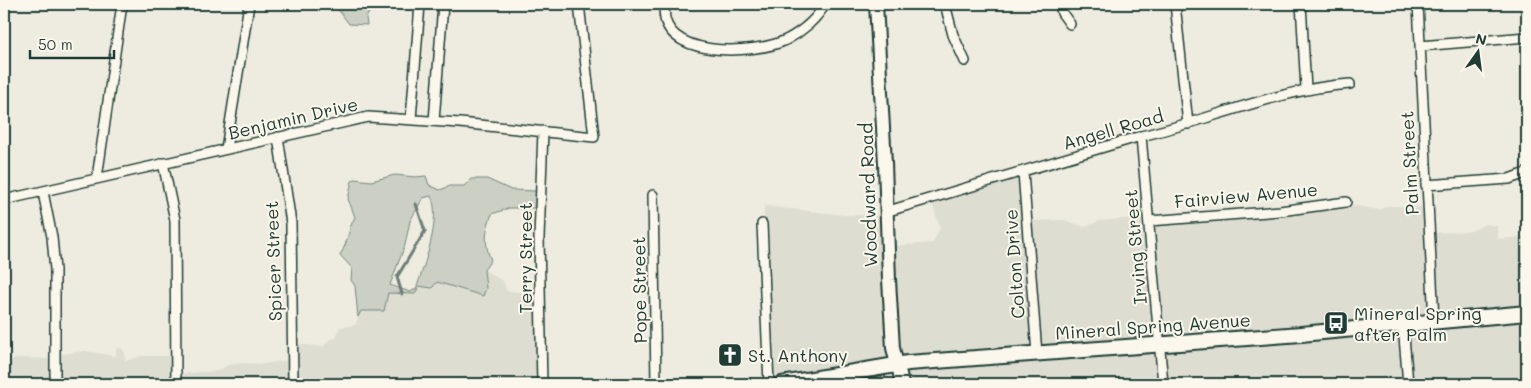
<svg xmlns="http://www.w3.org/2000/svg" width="1531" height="388" viewBox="0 0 1531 388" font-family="Mali,sans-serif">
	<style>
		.built { fill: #ddddd2 }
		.green { fill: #cbcfc4; stroke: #75867c; fill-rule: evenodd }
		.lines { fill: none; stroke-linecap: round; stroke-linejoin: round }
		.stream { stroke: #6c7d74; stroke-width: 3 }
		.street-casing { stroke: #1f3d34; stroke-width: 12 }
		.secondary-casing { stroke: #1f3d34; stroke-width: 16 }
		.primary-casing { stroke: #1f3d34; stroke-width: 18 }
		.street { stroke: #fbf7ec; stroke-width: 9 }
		.secondary { stroke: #fbf7ec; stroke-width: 12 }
		.primary { stroke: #fbf7ec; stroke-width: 14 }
		.labels { text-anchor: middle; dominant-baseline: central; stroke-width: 4; stroke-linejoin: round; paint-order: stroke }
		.street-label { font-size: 18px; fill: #1f3d34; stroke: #fbf7ec }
		.poi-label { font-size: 18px; fill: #1f3d34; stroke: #fbf7ec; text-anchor: start }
	</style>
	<rect width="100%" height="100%" fill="#eeece1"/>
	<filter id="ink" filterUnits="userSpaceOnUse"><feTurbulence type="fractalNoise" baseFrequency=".02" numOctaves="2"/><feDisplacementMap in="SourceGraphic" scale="10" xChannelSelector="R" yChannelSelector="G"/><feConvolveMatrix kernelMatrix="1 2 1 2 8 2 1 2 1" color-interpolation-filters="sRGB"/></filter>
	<g filter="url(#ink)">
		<path class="built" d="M 1020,175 L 1027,221 L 1064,220 L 1085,227 L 1099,221 L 1146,217 L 1246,216 L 1357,206 L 1380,210 L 1386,206 L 1395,206 L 1426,207 L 1431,233 L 1471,231 L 1485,224 L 1497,226 L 1498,239 L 1524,237 L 1524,223 L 1527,223 L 1527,384 L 902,384 L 897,372 L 815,384 L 767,384 L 764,206 L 845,215 L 887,215 L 891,246 L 933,243 L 940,228 L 932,203 Z
			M 484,270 L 503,281 L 507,291 L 539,293 L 542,384 L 4,384 L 4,361 L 22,358 L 50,359 L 54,355 L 85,351 L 115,356 L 117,348 L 121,348 L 125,353 L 125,361 L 142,356 L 170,356 L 173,358 L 175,374 L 217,371 L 228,365 L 242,363 L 264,364 L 289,360 L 290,343 L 323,347 L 329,340 L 336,338 L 340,327 L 355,325 L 361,311 L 388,293 L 415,294 L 419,286 L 432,288 L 437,282 L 486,288 Z"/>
		<path class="green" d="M 334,4 L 370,4 L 372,7 L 366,18 L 367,25 L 349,24 Z
			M 395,175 L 415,177 L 426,176 L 429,185 L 440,190 L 450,186 L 464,186 L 471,179 L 487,179 L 511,190 L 537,191 L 536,208 L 509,208 L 492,214 C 485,230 484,244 491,260 L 484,270 L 486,288 L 483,296 L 437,282 L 432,288 L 419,286 L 415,294 L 388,293 L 384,311 L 361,311 L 358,317 L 355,286 L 351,280 L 352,268 L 340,255 C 349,241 347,231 355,217 L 348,199 L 352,181 L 355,179 L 371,181 ZM 431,196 C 442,218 424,266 416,289 L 410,292 L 390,285 L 405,245 L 410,221 L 423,198 Z"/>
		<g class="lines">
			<path class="stream" d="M 402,294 L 397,277 L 425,231 L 416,204"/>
			<defs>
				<path id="street" d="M 665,4 C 655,60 755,55 786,40 C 801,32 817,19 825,4
					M 945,4 L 953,35 L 965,61
					M 1060,4 L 1062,13 L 1070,24
					M 1175,4 L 1188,124
					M 1301,4 L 1306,89
					M 1418,4 L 1434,321
					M 1420,46 L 1527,37
					M 411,119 L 420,4
					M 434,121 L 443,4
					M 1141,136 L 1163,384
					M 278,137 L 291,223 L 293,384
					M 226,149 L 249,4
					M 163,163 L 175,220 L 176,384
					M 1023,172 L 1037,354
					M 97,178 L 122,4
					M 1426,185 L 1509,179 L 1526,173
					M 43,192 L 52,237 L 55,270 L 55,384
					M 653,195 L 656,384
					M 4,200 L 368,117 L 460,123 L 594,137 L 579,4
					M 885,212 L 1141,136 C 1211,120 1278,89 1350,84
					M 1149,221 L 1280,211 L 1346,202
					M 762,224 L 769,384
					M 1403,325 L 1408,384
					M 542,384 L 539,238 L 543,131"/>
				<path id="secondary" d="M 876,4 L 885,163 L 889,280 L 893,348 L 897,365
					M 899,370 L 902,384"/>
				<path id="primary" d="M 782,384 L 908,363 L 1301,334 L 1527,313"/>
			</defs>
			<use href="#street" class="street-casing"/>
			<use href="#secondary" class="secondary-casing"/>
			<use href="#primary" class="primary-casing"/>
			<use href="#street" class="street"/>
			<use href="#secondary" class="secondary"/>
			<use href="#primary" class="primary"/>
		</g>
	</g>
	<defs>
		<symbol id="bus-square" viewBox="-11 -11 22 22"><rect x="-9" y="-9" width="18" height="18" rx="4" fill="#1f3d34" stroke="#fbf7ec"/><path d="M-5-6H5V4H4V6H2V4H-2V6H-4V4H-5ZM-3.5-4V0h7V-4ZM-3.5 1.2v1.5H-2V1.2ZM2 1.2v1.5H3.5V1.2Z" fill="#fff"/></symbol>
		<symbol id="church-square" viewBox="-11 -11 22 22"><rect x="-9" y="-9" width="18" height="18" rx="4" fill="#1f3d34" stroke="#fbf7ec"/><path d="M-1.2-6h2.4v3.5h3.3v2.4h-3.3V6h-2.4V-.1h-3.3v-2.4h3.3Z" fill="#fff"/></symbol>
	</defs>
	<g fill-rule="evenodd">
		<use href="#bus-square" x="1322" y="309" width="28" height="28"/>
		<use href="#church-square" x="716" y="341" width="28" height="28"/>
	</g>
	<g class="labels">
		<g class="street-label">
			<text transform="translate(293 118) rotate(-13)">Benjamin Drive</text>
			<text transform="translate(1113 129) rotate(-16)">Angell Road</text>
			<text transform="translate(1409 163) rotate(-93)">Palm Street</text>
			<text transform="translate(868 195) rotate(-92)">Woodward Road</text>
			<text transform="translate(1246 195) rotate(-5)">Fairview Avenue</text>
			<text transform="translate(1135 247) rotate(-95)">Irving Street</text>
			<text transform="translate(525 258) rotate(-90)">Terry Street</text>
			<text transform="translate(273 261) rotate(-92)">Spicer Street</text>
			<text transform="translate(1014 264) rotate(-94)">Colton Drive</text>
			<text transform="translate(639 290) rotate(-91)">Pope Street</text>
			<text transform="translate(1153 326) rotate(-4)">Mineral Spring Avenue</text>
		</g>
		<g class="poi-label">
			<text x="1354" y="313">Mineral Spring<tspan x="1354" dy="21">after Palm</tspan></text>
			<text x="748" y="355">St. Anthony</text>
		</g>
	</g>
	<rect width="1531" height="388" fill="none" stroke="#fbf7ec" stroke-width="20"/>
	<rect x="10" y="10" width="1511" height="368" fill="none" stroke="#1f3d34" stroke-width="2" filter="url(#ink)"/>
	<g transform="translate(1478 52) rotate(14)" stroke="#fbf7ec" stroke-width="4" paint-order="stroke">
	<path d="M0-4L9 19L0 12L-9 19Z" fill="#1f3d34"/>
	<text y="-8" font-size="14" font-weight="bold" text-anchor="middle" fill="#1f3d34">N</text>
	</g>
	<path d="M30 50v8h84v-8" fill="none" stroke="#1f3d34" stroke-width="2.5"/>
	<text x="38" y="50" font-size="15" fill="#1f3d34" stroke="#fbf7ec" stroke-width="4" paint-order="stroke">50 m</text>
</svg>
